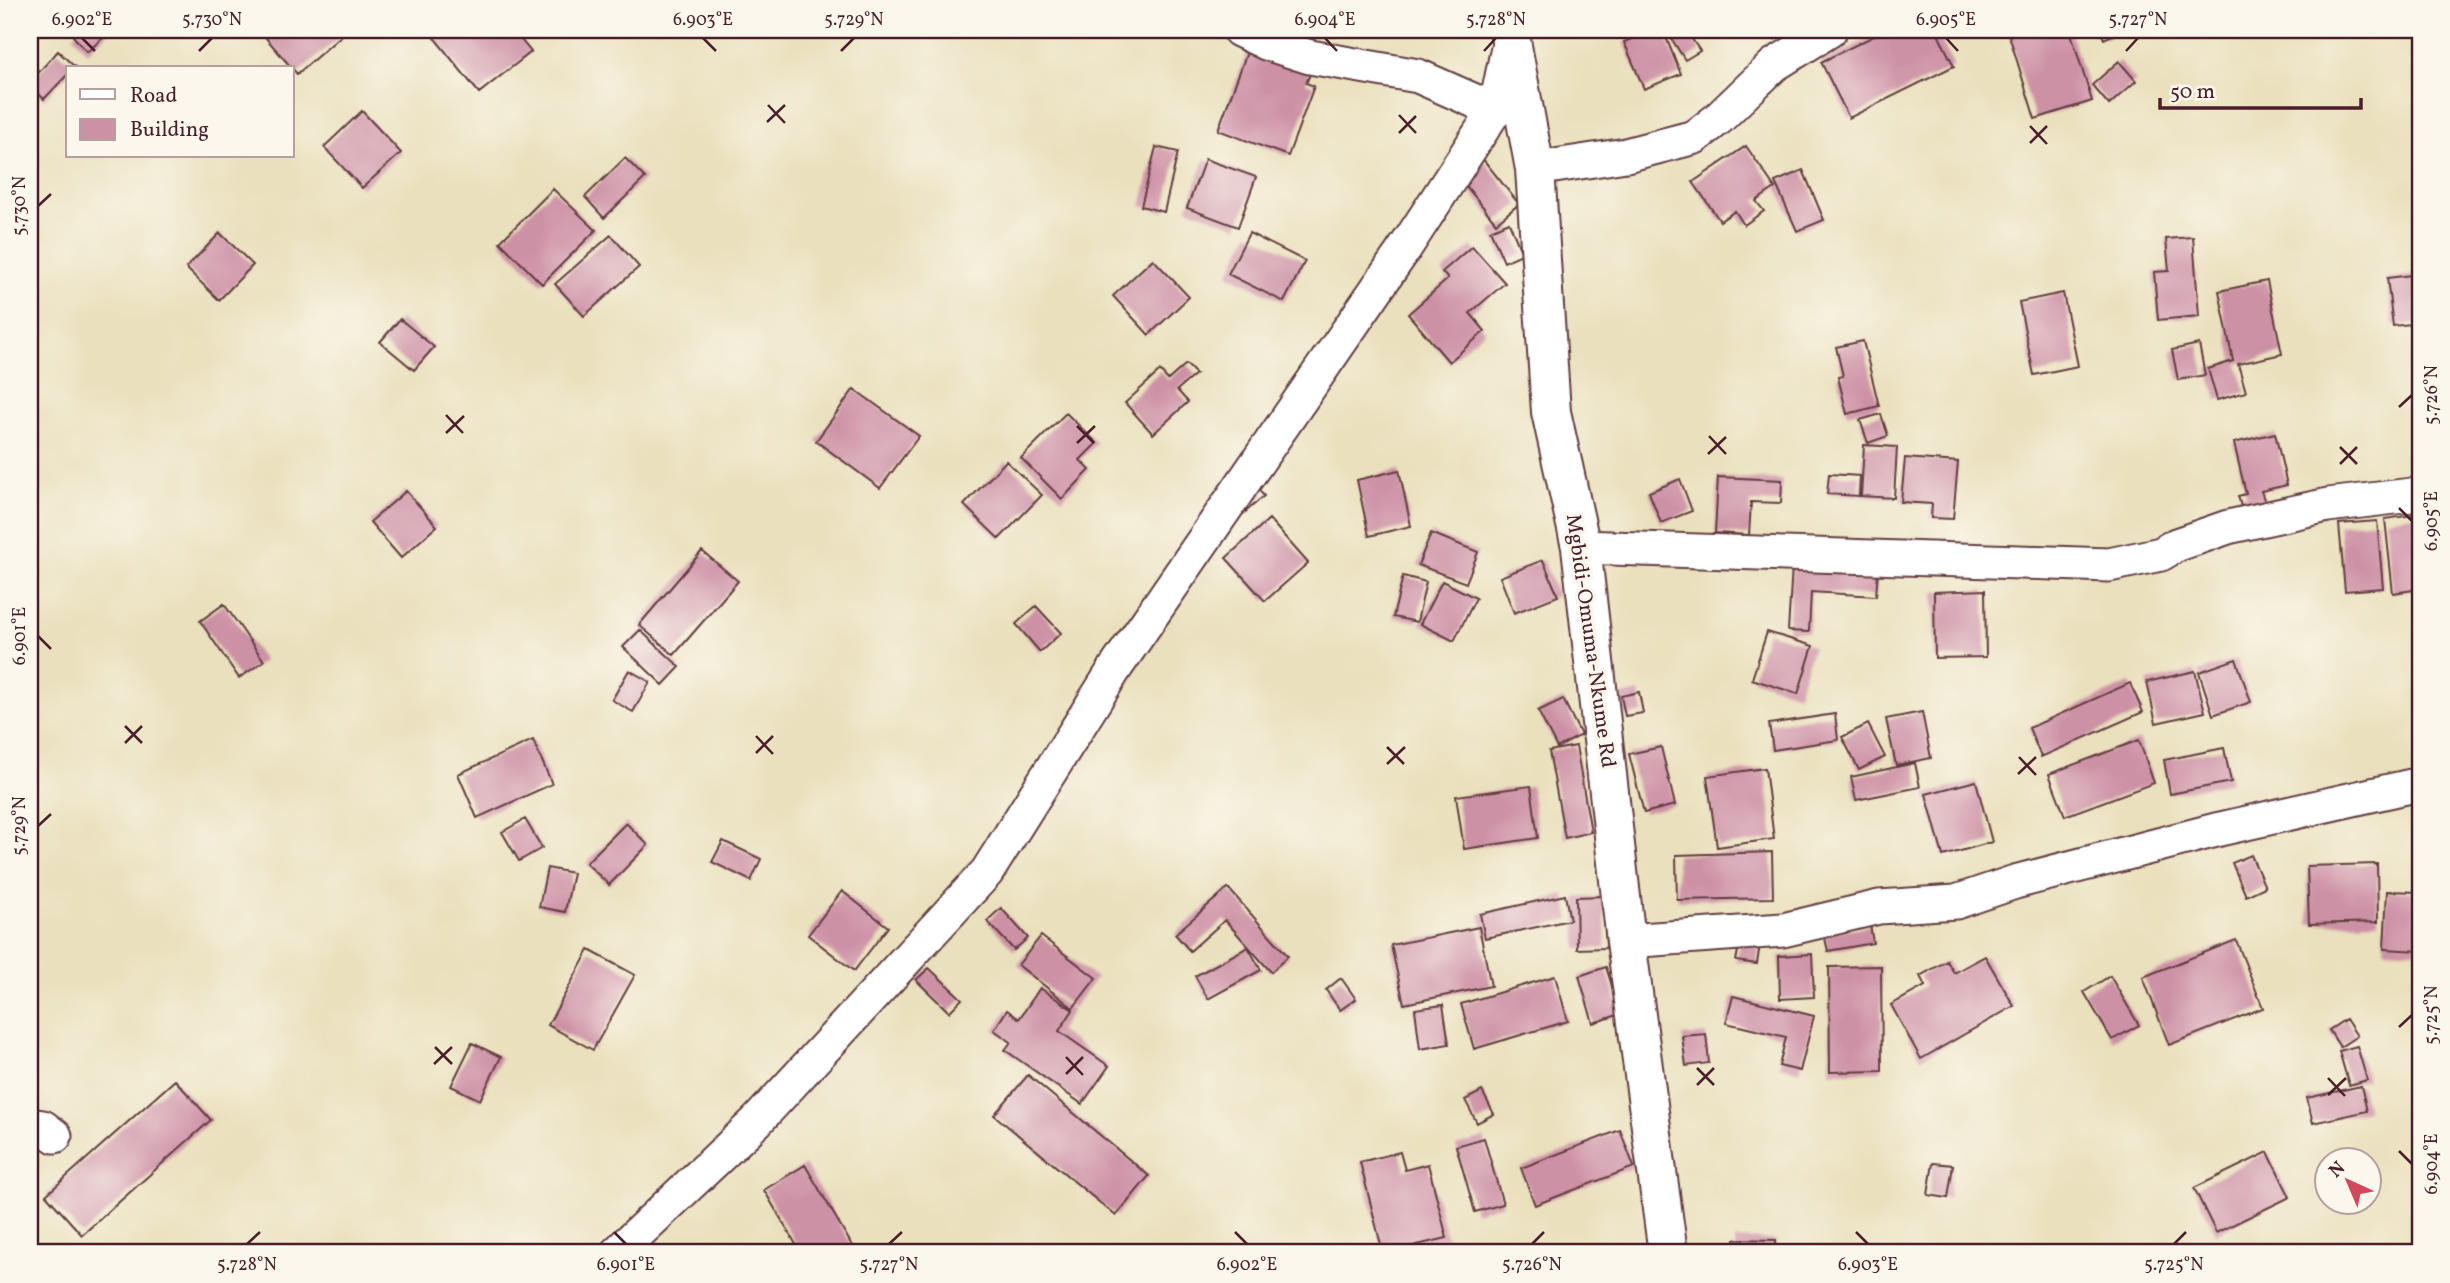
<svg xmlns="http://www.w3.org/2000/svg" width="2450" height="1283" viewBox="0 0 2450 1283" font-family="Vollkorn,serif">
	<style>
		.building { fill: #cd91a6 }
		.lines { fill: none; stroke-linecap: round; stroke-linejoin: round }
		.street-casing { stroke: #623c41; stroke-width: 37 }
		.secondary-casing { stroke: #623c41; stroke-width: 42 }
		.street { stroke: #fff; stroke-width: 33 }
		.secondary { stroke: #fff; stroke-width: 38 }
		.ticks { fill: none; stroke: #4a1f2b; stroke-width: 2.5 }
		.labels { text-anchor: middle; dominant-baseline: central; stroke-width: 7; stroke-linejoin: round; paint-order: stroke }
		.street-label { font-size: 21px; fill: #4a1f2b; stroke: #fbf7ec }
		.neatline { fill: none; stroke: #4a1f2b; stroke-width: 2.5 }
		.ticks-label { font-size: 18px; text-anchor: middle; fill: #4a1f2b }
	</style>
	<rect width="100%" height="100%" fill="#fbf7ec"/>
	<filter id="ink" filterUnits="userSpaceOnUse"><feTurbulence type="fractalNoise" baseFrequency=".0143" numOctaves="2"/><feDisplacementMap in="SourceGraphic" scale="14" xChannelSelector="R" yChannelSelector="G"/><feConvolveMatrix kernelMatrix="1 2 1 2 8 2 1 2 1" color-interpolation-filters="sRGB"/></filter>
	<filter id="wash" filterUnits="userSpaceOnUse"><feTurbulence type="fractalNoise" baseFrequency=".00686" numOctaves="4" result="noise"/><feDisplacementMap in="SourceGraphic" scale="28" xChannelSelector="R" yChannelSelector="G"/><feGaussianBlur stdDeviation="1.57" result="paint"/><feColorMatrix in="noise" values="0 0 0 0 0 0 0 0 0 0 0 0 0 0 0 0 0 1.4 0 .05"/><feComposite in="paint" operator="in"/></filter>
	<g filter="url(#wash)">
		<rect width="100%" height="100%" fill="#eae0bd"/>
		<g id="blocks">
			<path class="building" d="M 80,30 L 112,30 L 87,52 L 73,36 Z
				M 275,30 L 348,30 L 297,74 L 266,38 Z
				M 428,30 L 513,30 L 531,52 L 479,93 Z
				M 1653,30 L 1663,30 L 1681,74 L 1644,89 L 1624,42 Z
				M 1686,30 L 1700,51 L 1685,60 L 1671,38 Z
				M 1767,30 L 1785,30 L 1775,39 Z
				M 1886,30 L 1936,30 L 1954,66 L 1849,118 L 1821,62 Z
				M 2027,30 L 2070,30 L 2092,101 L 2035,119 L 2009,35 Z
				M 2100,30 L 2123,30 L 2104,39 Z
				M 1249,47 L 1312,70 L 1306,83 L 1314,86 L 1288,156 L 1218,130 Z
				M 58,51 L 75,67 L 68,68 L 68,74 L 44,99 L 30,85 L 30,82 Z
				M 2119,61 L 2136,81 L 2109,105 L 2092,85 Z
				M 362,111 L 401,153 L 362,188 L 324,147 Z
				M 1746,146 L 1775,188 L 1756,201 L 1764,211 L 1744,225 L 1735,211 L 1720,221 L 1693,182 Z
				M 1156,147 L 1178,152 L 1164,212 L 1141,206 Z
				M 1474,148 L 1519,204 L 1496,223 L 1450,166 Z
				M 625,158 L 645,178 L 604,218 L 585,197 Z
				M 1205,159 L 1256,177 L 1238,227 L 1187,208 Z
				M 1803,170 L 1824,220 L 1797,231 L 1775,182 Z
				M 553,189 L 596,230 L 542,284 L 500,242 Z
				M 1509,222 L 1522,254 L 1504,262 L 1490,230 Z
				M 220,233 L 253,265 L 219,300 L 186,268 Z
				M 1249,233 L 1305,261 L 1284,302 L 1228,274 Z
				M 611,235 L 639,267 L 584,316 L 555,284 Z
				M 2193,237 L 2199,316 L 2158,320 L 2154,272 L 2169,271 L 2166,239 Z
				M 1472,246 L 1505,283 L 1470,313 L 1485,331 L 1449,362 L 1408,314 L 1448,279 L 1442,272 Z
				M 1153,259 L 1189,297 L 1149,335 L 1113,296 Z
				M 2420,274 L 2420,323 L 2393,326 L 2387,278 Z
				M 2267,281 L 2282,354 L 2238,364 L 2246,392 L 2217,400 L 2208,369 L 2233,361 L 2219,291 Z
				M 2063,293 L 2078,366 L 2034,375 L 2019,302 Z
				M 400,319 L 434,347 L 414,370 L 380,342 Z
				M 1863,341 L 1879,406 L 1847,414 L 1838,377 L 1843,376 L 1836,347 Z
				M 2199,344 L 2205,375 L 2178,380 L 2172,350 Z
				M 1186,364 L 1196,374 L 1177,390 L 1188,402 L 1153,434 L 1125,403 L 1160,371 L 1168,380 Z
				M 854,389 L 919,436 L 880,488 L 816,441 Z
				M 1066,413 L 1097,443 L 1080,460 L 1090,470 L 1062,499 L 1021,458 Z
				M 1881,414 L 1888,436 L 1868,443 L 1860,420 Z
				M 2275,433 L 2287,485 L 2261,491 L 2266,505 L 2243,513 L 2238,496 L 2246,494 L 2234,443 Z
				M 1864,445 L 1897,447 L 1894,498 L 1861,496 Z
				M 1905,458 L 1958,462 L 1953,519 L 1931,518 L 1932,504 L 1901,502 Z
				M 1006,461 L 1042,495 L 999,539 L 964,505 Z
				M 1399,470 L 1411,526 L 1369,536 L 1357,480 Z
				M 1829,474 L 1860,476 L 1859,496 L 1827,494 Z
				M 1718,477 L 1782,480 L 1781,503 L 1751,502 L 1749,535 L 1715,533 Z
				M 1249,479 L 1264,496 L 1243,514 L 1228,498 Z
				M 1680,479 L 1692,511 L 1661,523 L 1649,492 Z
				M 406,491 L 437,526 L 401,558 L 370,522 Z
				M 2420,514 L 2420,589 L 2393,593 L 2385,519 Z
				M 1269,519 L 1308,563 L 1265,601 L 1226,558 Z
				M 2377,521 L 2383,588 L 2345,591 L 2339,524 Z
				M 1431,533 L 1478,552 L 1466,583 L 1418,565 Z
				M 702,551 L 738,581 L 674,655 L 639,625 Z
				M 1543,560 L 1558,596 L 1514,613 L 1500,577 Z
				M 1792,566 L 1878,570 L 1876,596 L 1811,592 L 1809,632 L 1788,631 Z
				M 1403,576 L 1426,582 L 1417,622 L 1393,617 Z
				M 1442,581 L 1476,598 L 1454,641 L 1420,624 Z
				M 1985,590 L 1986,657 L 1935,658 L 1934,592 Z
				M 224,604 L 264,661 L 239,678 L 200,621 Z
				M 1036,606 L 1061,633 L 1040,652 L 1016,624 Z
				M 640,630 L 680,667 L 663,685 L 623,647 Z
				M 1767,632 L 1813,646 L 1798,694 L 1752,679 Z
				M 2236,659 L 2251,702 L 2213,715 L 2199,672 Z
				M 629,670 L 650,682 L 633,712 L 612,700 Z
				M 2195,671 L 2205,712 L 2156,723 L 2147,682 Z
				M 2130,683 L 2143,712 L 2041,757 L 2029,728 Z
				M 1639,692 L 1643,713 L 1625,716 L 1621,696 Z
				M 1563,699 L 1581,735 L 1557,748 L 1538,711 Z
				M 1922,712 L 1931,758 L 1896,765 L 1886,719 Z
				M 1835,714 L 1838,740 L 1773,750 L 1769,724 Z
				M 1868,724 L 1885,757 L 1859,770 L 1842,737 Z
				M 533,740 L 552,784 L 477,818 L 458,774 Z
				M 2139,740 L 2154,783 L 2065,816 L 2049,774 Z
				M 1576,746 L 1591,832 L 1565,838 L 1549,751 Z
				M 1661,747 L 1675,805 L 1644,813 L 1629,754 Z
				M 2224,748 L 2231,782 L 2170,794 L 2164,760 Z
				M 1915,763 L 1920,787 L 1856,800 L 1851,777 Z
				M 1765,768 L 1774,839 L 1717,847 L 1707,776 Z
				M 1976,781 L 1992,842 L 1943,856 L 1926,794 Z
				M 1531,786 L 1538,838 L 1464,849 L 1456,796 Z
				M 525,819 L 542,848 L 519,861 L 502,832 Z
				M 626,823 L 648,845 L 609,885 L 586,863 Z
				M 723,841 L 761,859 L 751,881 L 712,862 Z
				M 1772,852 L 1773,898 L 1677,900 L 1676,855 Z
				M 2251,855 L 2265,887 L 2246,896 L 2232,863 Z
				M 2377,864 L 2378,922 L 2309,924 L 2307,866 Z
				M 547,868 L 573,873 L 565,912 L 539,907 Z
				M 1228,888 L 1288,956 L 1271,972 L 1225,920 L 1190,951 L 1175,934 Z
				M 842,891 L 888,927 L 854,971 L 808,935 Z
				M 2387,891 L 2420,892 L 2420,951 L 2384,949 Z
				M 1565,895 L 1570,920 L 1485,938 L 1480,914 Z
				M 1604,896 L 1606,948 L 1577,949 L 1576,897 Z
				M 1001,908 L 1028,938 L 1014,950 L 987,921 Z
				M 1870,925 L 1873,943 L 1828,951 L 1824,934 Z
				M 1479,927 L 1491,986 L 1404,1004 L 1391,945 Z
				M 1041,936 L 1096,978 L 1073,1008 L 1018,965 Z
				M 2236,940 L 2263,1008 L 2169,1045 L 2143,977 Z
				M 1740,941 L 1760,944 L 1757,964 L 1736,961 Z
				M 1248,947 L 1261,970 L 1208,999 L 1195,976 Z
				M 589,950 L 635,975 L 593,1050 L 548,1025 Z
				M 1812,954 L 1814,997 L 1780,999 L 1779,956 Z
				M 1985,956 L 2014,1006 L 1921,1059 L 1891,1005 L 1925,986 L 1920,976 L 1947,961 L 1954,973 Z
				M 1881,966 L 1882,1071 L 1830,1072 L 1829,967 Z
				M 1606,967 L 1621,1014 L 1593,1023 L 1579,976 Z
				M 929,968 L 962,999 L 949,1012 L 916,980 Z
				M 1555,976 L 1568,1021 L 1474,1049 L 1461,1004 Z
				M 2110,976 L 2139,1025 L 2112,1040 L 2084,992 Z
				M 1341,978 L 1356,999 L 1340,1010 L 1326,990 Z
				M 1040,988 L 1073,1010 L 1059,1031 L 1109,1066 L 1082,1104 L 1005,1050 L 1011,1042 L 994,1030 L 1007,1010 L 1019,1019 Z
				M 1733,996 L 1814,1016 L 1800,1071 L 1779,1066 L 1786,1037 L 1726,1023 Z
				M 1443,1005 L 1449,1044 L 1420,1049 L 1415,1009 Z
				M 2346,1019 L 2357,1036 L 2340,1047 L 2329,1030 Z
				M 1706,1034 L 1709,1063 L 1686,1066 L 1682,1036 Z
				M 472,1043 L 501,1057 L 480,1100 L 451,1086 Z
				M 2357,1046 L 2367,1080 L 2349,1085 L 2339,1051 Z
				M 1028,1075 L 1149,1176 L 1116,1216 L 994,1115 Z
				M 175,1080 L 211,1120 L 82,1235 L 46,1195 Z
				M 2361,1086 L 2367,1111 L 2313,1123 L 2307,1098 Z
				M 1482,1091 L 1494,1114 L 1477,1123 L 1465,1100 Z
				M 1620,1130 L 1634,1167 L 1535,1205 L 1521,1168 Z
				M 1484,1138 L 1503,1204 L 1475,1212 L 1456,1146 Z
				M 1400,1152 L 1405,1170 L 1428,1164 L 1447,1238 L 1383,1253 L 1360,1162 Z
				M 2268,1152 L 2290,1197 L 2216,1233 L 2194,1188 Z
				M 1933,1163 L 1953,1165 L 1948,1198 L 1928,1195 Z
				M 805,1165 L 853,1247 L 843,1253 L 801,1253 L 764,1190 Z
				M 1735,1239 L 1776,1240 L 1776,1253 L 1735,1253 Z"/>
		</g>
	</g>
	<g filter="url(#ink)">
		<use href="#blocks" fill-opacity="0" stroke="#623c41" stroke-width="2"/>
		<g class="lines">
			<defs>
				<path id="street" d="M 1239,30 L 1266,43 L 1310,57 L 1418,76 L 1495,110
					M 1535,169 L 1626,155 L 1695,137 L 1718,119 L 1774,65 L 1830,30
					M 1581,547 L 2109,565 L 2161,554 L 2176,545 L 2228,527 L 2328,505 L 2420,494
					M 1626,941 L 1783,930 L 1879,907 L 1956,902 L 2015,882 L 2220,829 L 2420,784
					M 30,1125 L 43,1127 L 55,1136
					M 617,1253 L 757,1121 L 987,872 L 1114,670 L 1405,248 L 1495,110 L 1509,43"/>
				<path id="secondary" d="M 1509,30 L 1535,169 L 1551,412 L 1581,547 L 1626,941 L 1668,1253"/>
			</defs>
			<use href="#street" class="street-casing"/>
			<use href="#secondary" class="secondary-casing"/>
			<use href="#street" class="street"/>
			<use href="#secondary" class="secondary"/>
		</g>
	</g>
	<path class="ticks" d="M 82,38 L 95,51M 703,38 L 716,51M 1325,38 L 1337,51M 1946,38 L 1958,51M 199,51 L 212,38M 841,51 L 854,38M 1484,51 L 1496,38M 2126,51 L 2138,38M 768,105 L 785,123M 1399,115 L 1416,133M 767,122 L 785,105M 2030,126 L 2047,144M 1399,133 L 1416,116M 2030,143 L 2047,126M 38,206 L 51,194M 2399,407 L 2412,395M 446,415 L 463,433M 1077,426 L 1094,443M 446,433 L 464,416M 1709,436 L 1726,454M 1077,443 L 1095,426M 2340,447 L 2357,464M 1708,454 L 1726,437M 2340,464 L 2357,447M 2399,508 L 2412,521M 38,636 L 51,649M 125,726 L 142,743M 756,736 L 773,754M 125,743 L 142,726M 1387,747 L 1404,764M 756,753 L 773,736M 2019,757 L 2036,775M 1387,764 L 1405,747M 2018,774 L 2036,757M 38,826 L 51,814M 2399,1027 L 2412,1015M 435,1047 L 452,1064M 1066,1057 L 1083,1075M 434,1064 L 452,1047M 1697,1068 L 1714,1085M 1066,1074 L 1083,1057M 2328,1078 L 2345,1096M 1697,1085 L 1714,1068M 2328,1095 L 2346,1078M 2399,1151 L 2412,1164M 614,1232 L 626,1244M 1235,1232 L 1247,1244M 1856,1232 L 1868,1244M 247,1244 L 260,1232M 889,1244 L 902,1232M 1532,1244 L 1544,1232M 2174,1244 L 2186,1232"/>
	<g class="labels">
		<g class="street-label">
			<text transform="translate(1590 641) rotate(82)">Mgbidi-Omuma-Nkume Rd</text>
		</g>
	</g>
	<rect width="2450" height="1283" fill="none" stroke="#fbf7ec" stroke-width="77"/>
	<rect x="66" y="66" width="228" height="91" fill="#fbf7ec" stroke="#b4a19f" stroke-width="2"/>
	<rect x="80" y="89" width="35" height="10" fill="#ffffff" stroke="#b4a19f" stroke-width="2"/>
	<text x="130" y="102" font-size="21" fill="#4a1f2b">Road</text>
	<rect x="80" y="119" width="35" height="21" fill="#cd91a6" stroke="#b4a19f" stroke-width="2"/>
	<text x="130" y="136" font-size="21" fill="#4a1f2b">Building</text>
	<g transform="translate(2348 1181) rotate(316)"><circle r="33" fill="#fbf7ec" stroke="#b4a19f" stroke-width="2"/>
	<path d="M0-5L12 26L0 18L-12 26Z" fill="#d1495b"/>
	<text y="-10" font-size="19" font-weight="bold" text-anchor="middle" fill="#4a1f2b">N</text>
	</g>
	<path d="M2160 98v10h201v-10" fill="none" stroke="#4a1f2b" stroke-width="3.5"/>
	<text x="2170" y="98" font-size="21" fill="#4a1f2b" stroke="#fbf7ec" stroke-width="5" paint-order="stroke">50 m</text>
	<rect x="38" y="38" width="2374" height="1206" class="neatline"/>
	<g class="ticks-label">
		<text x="82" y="25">6.902°E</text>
		<text x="212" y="25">5.730°N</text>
		<text x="703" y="25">6.903°E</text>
		<text x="854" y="25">5.729°N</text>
		<text x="1325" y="25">6.904°E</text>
		<text x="1496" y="25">5.728°N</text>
		<text x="1946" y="25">6.905°E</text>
		<text x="2138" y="25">5.727°N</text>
		<text transform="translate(19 206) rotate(-90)" y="6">5.730°N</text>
		<text transform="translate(2431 395) rotate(-90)" y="6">5.726°N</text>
		<text transform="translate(2431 521) rotate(-90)" y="6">6.905°E</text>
		<text transform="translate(19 636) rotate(-90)" y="6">6.901°E</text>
		<text transform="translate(19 826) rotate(-90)" y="6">5.729°N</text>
		<text transform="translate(2431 1015) rotate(-90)" y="6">5.725°N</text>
		<text transform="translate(2431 1164) rotate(-90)" y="6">6.904°E</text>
		<text x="247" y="1270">5.728°N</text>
		<text x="626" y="1270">6.901°E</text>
		<text x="889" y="1270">5.727°N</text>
		<text x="1247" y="1270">6.902°E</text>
		<text x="1532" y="1270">5.726°N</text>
		<text x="1868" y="1270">6.903°E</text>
		<text x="2174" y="1270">5.725°N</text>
	</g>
</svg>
